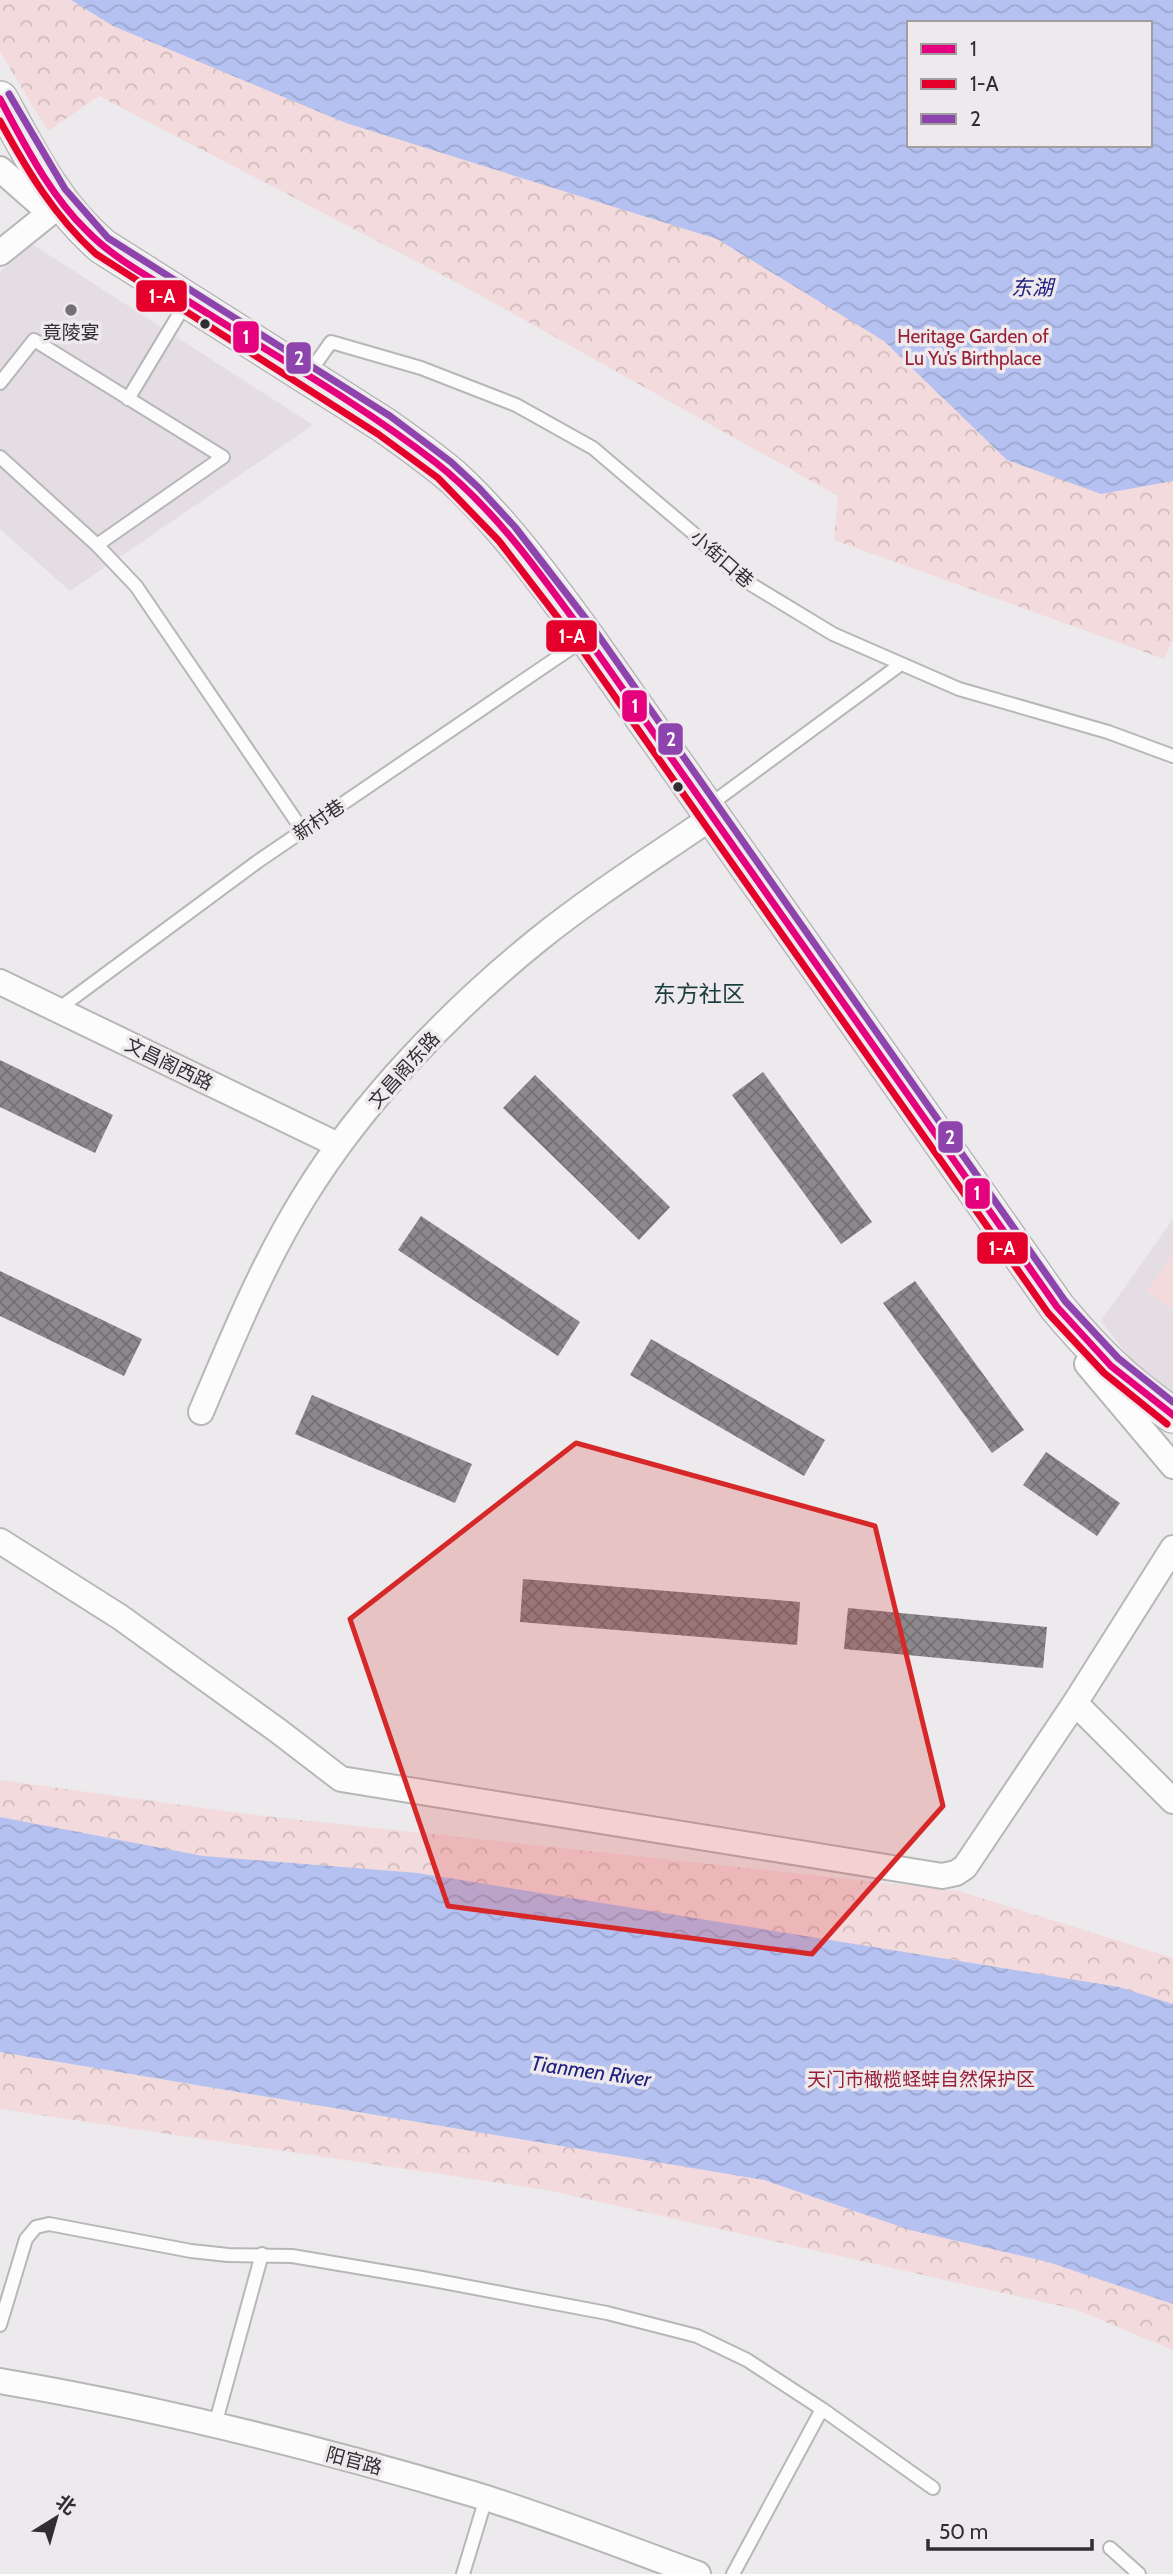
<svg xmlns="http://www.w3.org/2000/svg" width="1173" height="2574" viewBox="0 0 1173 2574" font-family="Cabin,'Noto Sans SC',sans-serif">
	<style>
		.built { fill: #e4dde4 }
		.grass { fill: #f3dadc }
		.park { fill: url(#park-crowns); fill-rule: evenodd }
		.water { fill: url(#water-waves); fill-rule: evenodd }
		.building { fill: url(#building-cross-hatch) }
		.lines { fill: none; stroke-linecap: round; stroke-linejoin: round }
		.lane-casing { stroke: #b8b7b8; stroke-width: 16 }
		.street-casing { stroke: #b8b7b8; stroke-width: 28 }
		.secondary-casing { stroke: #b8b7b8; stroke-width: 38 }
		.lane { stroke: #fcfcfc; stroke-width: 12 }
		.street { stroke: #fcfcfc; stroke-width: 24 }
		.secondary { stroke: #fcfcfc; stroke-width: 35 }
		.bus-1-casing { stroke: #ede9ed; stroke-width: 12 }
		.bus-2-casing { stroke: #ede9ed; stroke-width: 12 }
		.bus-3-casing { stroke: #ede9ed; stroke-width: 12 }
		.bus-1 { stroke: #e5007d; stroke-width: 7 }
		.bus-2 { stroke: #e4002b; stroke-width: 7 }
		.bus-3 { stroke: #8e44ad; stroke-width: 7 }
		.marked { fill: #d62828; fill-opacity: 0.2; stroke: #d62828; stroke-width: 5; stroke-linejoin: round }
		.poi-dot { fill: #727072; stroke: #ede9ed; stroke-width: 2.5 }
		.bus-dot { fill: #302e30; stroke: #ede9ed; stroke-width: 2.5 }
		.labels { text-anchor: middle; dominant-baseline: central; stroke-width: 7; stroke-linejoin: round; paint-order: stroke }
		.poi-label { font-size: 19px; fill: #302e30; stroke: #ede9ed }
		.park-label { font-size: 19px; fill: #982037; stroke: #ede9ed }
		.street-label { font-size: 19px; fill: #302e30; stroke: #ede9ed }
		.water-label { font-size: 21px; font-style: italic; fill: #1f207f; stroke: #ede9ed }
		.quarter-label { font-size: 23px; fill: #1b3d3d; stroke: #ede9ed }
		.line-badge { stroke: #ede9ed; stroke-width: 2.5 }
		.badge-label { font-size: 19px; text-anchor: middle; font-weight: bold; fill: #fff }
	</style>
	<defs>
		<pattern id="park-crowns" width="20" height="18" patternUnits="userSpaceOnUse" patternTransform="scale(1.75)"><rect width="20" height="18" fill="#f3dadc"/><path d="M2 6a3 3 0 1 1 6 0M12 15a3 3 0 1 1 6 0" fill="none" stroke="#d1bbbd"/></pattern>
		<pattern id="water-waves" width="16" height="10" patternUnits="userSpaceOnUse" patternTransform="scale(1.75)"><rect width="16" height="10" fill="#b5c1f1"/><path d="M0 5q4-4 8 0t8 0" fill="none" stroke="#9ca6cf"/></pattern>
		<pattern id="building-cross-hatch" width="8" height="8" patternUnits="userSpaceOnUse" patternTransform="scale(1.75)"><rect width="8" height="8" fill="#8b898b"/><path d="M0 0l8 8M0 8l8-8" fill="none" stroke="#727072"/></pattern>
	</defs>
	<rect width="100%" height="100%" fill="#eceaec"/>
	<path class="built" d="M 32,244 L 313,425 L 70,591 L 0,529 L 0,272 Z
		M 1173,1219 L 1173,1393 L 1147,1380 L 1101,1321 Z"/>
	<path class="grass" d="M 1173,1255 L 1173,1310 L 1146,1291 Z"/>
	<path class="park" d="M 0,0 L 1173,0 L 1173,640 L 1164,659 L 834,540 L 838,496 L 471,290 L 99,96 L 48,131 L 0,52 ZM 909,23 L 1150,23 L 1150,145 L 909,145 Z
		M 0,1780 L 255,1815 L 959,1891 L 1173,1958 L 1173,2350 L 1074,2309 L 547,2190 L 0,2109 Z"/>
	<path class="water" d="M 71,0 L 1173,0 L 1173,481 L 1101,494 L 1007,460 L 884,341 L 717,239 L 346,123 L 113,26 ZM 909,23 L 1150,23 L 1150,145 L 909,145 Z
		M 0,1817 L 203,1856 L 418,1873 L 1119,1987 L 1173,2004 L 1173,2304 L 1048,2262 L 910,2230 L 764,2180 L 0,2052 Z"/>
	<path class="building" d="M 0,1060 L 113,1115 L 95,1153 L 0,1107 Z
		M 763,1072 L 872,1222 L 841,1244 L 732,1095 Z
		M 535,1075 L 670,1207 L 639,1240 L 503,1108 Z
		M 421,1216 L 580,1322 L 558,1356 L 398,1250 Z
		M 0,1271 L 142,1339 L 124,1376 L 0,1316 Z
		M 915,1281 L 1024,1430 L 992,1453 L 883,1303 Z
		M 651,1339 L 825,1440 L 804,1476 L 630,1375 Z
		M 312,1395 L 472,1464 L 455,1503 L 295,1434 Z
		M 1046,1452 L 1120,1503 L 1097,1536 L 1023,1485 Z
		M 523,1579 L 800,1602 L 797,1645 L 520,1622 Z
		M 848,1608 L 1047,1627 L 1043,1668 L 844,1649 Z"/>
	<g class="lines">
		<defs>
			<path id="lane" d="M 309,373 L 331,342 L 421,368 L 516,405 L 593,448 L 693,533 L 739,577 L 833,634 L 959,689 L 1108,732 L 1173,756
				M 0,383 L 34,340 L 223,457 L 97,545 L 0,457
				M 128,399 L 187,301
				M 97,545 L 136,586 L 303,831
				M 708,806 L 901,664
				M 57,1010 L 257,862 L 586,638
				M 0,2325 L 26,2239 L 36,2227 L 49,2224 L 191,2251 L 228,2255 L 292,2256 L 422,2278 L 607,2313 L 697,2336 L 747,2360 L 822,2409 L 933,2488
				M 215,2425 L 262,2254
				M 1110,2548 L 1139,2574
				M 463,2574 L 486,2498
				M 733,2574 L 822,2409"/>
			<path id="street" d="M 0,169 L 50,213
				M 0,253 L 61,204
				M 0,982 L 338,1145
				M 1087,1364 L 1173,1466
				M 201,1412 C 232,1339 262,1265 304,1197 C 363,1101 451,1010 539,939 C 594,895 654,857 712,817
				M 0,1541 L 120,1617 L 277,1730 L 341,1779 L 942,1876 L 956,1873 L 965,1867 L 1075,1703
				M 1173,1548 L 1075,1703 L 1173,1801
				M 0,2381 C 160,2408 318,2448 473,2494 C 549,2517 624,2547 698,2574"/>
			<path id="secondary" d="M 0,99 C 30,154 54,204 102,246 L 384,425 C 408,442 431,458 453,477 C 504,524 546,582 587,638 L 1057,1307 C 1095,1352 1124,1382 1173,1415"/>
		</defs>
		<use href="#lane" class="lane-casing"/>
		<use href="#street" class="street-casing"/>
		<use href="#secondary" class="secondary-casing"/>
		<use href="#lane" class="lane"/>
		<use href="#street" class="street"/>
		<use href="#secondary" class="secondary"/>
		<defs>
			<path id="bus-1" d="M 0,99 C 25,145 49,194 87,231 C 116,261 157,281 191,303 C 273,355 359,403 435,462 C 496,510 542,576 587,638 L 1057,1307 L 1111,1366 L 1173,1415"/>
			<path id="bus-2" d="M 0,121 C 27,170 54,216 96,254 L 378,434 L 438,478 L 499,541 L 578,644 L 1048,1313 L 1104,1373 L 1167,1424"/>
			<path id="bus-3" d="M 9,94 L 65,189 L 108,238 L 390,416 L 451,462 L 479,488 L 515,527 L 596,632 L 1065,1301 L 1118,1358 L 1173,1402"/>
		</defs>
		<use href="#bus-1" class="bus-1-casing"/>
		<use href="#bus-2" class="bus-2-casing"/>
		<use href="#bus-3" class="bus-3-casing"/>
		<use href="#bus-1" class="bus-1"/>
		<use href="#bus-2" class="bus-2"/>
		<use href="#bus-3" class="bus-3"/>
	</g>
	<path class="marked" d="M 576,1443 L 875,1526 L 943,1806 L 812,1954 L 448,1906 L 350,1619 Z"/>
	<circle class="poi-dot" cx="71" cy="310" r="7"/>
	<g class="bus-dot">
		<circle cx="205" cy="324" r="6"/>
		<circle cx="678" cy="787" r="6"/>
	</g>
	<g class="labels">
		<g class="poi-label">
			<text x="71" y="332">竟陵宴</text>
		</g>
		<g class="park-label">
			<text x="973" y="336">Heritage Garden of<tspan x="973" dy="22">Lu Yu’s Birthplace</tspan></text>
			<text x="921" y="2079">天门市橄榄蛏蚌自然保护区</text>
		</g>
		<g class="street-label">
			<text transform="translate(722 559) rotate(41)">小街口巷</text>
			<text transform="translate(319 820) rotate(-34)">新村巷</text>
			<text transform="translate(169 1064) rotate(26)">文昌阁西路</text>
			<text transform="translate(404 1070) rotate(-48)">文昌阁东路</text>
			<text transform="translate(354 2461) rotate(15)">阳官路</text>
		</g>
		<g class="water-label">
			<text x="1032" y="287">东湖</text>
			<text transform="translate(591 2071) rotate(8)">Tianmen River</text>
		</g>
		<g class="quarter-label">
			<text x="699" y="994">东方社区</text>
		</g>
	</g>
	<g class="line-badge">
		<rect x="135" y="279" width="53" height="34" rx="7" fill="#e4002b"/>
		<rect x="232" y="320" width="28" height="34" rx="7" fill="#e5007d"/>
		<rect x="285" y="341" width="27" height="34" rx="7" fill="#8e44ad"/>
		<rect x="545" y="619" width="53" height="34" rx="7" fill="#e4002b"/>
		<rect x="621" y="689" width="27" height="34" rx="7" fill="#e5007d"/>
		<rect x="657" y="722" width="27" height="34" rx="7" fill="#8e44ad"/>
		<rect x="937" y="1120" width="27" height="34" rx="7" fill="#8e44ad"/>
		<rect x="964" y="1177" width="27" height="33" rx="7" fill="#e5007d"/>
		<rect x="976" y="1231" width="53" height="34" rx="7" fill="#e4002b"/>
	</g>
	<g class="badge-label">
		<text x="162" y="303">1-A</text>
		<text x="246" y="344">1</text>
		<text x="299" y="365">2</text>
		<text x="572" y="643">1-A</text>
		<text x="635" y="713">1</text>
		<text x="671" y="746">2</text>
		<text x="950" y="1144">2</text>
		<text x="977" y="1200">1</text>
		<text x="1002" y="1255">1-A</text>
	</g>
	<rect x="907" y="21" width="245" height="126" fill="#ede9ed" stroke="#a19ea1" stroke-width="2"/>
	<rect x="921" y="44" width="35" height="10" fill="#e5007d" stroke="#a19ea1" stroke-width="2"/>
	<text x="970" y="56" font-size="21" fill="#302e30">1</text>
	<rect x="921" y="79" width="35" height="10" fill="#e4002b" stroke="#a19ea1" stroke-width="2"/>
	<text x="970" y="91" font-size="21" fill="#302e30">1-A</text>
	<rect x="921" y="114" width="35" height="10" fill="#8e44ad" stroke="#a19ea1" stroke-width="2"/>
	<text x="970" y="126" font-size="21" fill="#302e30">2</text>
	<g transform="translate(56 2518) rotate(37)" stroke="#ede9ed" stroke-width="5" paint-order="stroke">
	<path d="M0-5L12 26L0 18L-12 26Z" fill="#302e30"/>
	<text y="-10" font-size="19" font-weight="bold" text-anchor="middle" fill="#302e30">北</text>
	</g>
	<path d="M928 2539v10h164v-10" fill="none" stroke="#302e30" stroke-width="3.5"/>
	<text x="939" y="2539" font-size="21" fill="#302e30" stroke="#ede9ed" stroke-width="5" paint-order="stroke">50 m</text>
</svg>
